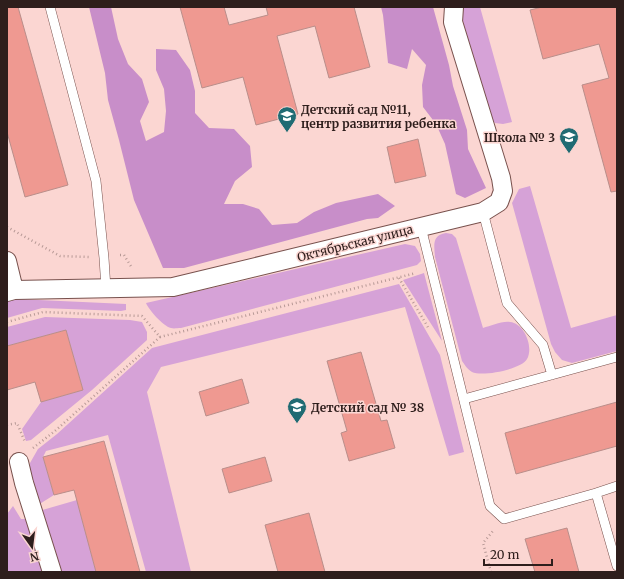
<svg xmlns="http://www.w3.org/2000/svg" width="624" height="579" viewBox="0 0 624 579" font-family="Merriweather,serif">
	<style>
		.green { fill: #d6a2d7 }
		.forest { fill: #c88ec9 }
		.building { fill: #ef9991; stroke: #b98e8a }
		.lines { fill: none; stroke-linecap: round; stroke-linejoin: round }
		.lane-casing { stroke: #78514d; stroke-width: 10 }
		.street-casing { stroke: #78514d; stroke-width: 20 }
		.path { stroke: #b79996; stroke-width: 2.5; stroke-dasharray: 1 3; stroke-linecap: butt }
		.lane { stroke: #fff; stroke-width: 9 }
		.street { stroke: #fff; stroke-width: 18 }
		.labels { text-anchor: middle; dominant-baseline: central; stroke-width: 3; stroke-linejoin: round; paint-order: stroke }
		.poi-label { font-size: 12px; font-weight: bold; fill: #2e1e1c; stroke: #fbd6d2; text-anchor: start }
		.street-label { font-size: 12px; fill: #2e1e1c; stroke: #fbd6d2 }
	</style>
	<rect width="100%" height="100%" fill="#fbd6d2"/>
	<path class="green" d="M 463,7 L 480,7 L 512,122 L 503,124 L 495,123 L 488,113 L 461,14 Z
		M 530,186 L 571,328 L 617,315 L 617,351 L 572,363 L 562,360 L 555,352 L 551,344 L 512,203 L 519,189 Z
		M 446,233 L 452,234 L 456,238 L 483,328 C 491,326 501,321 510,322 C 524,323 534,347 527,359 C 522,369 483,377 472,372 C 467,369 465,365 462,361 L 435,257 C 434,245 432,235 446,233 Z
		M 405,244 L 415,246 L 420,254 L 421,261 L 417,265 L 181,328 C 177,328 174,329 171,328 C 163,326 149,310 146,303 Z
		M 424,273 L 442,341 L 403,280 Z
		M 399,284 L 440,355 L 464,452 L 449,456 L 405,307 L 161,367 L 147,392 L 191,572 L 146,572 L 108,435 L 46,451 L 43,457 L 54,495 L 38,505 L 29,475 L 30,463 L 38,449 L 57,434 L 152,348 Z
		M 17,299 L 126,304 L 126,310 L 121,311 L 42,308 L 7,318 L 7,300 Z
		M 45,317 L 130,320 L 142,322 L 147,332 L 147,340 L 92,390 L 31,440 L 26,441 L 22,429 L 41,402 L 83,390 L 66,330 L 7,346 L 7,327 Z
		M 77,500 L 96,572 L 58,572 L 39,511 Z
		M 13,506 L 21,519 L 26,519 L 44,572 L 7,572 L 7,514 Z"/>
	<path class="forest" d="M 89,7 L 111,7 L 118,39 L 128,64 L 142,79 L 149,102 L 140,121 L 146,141 L 164,132 L 166,111 L 164,89 L 156,70 L 156,49 L 176,50 L 190,70 L 195,91 L 195,113 L 209,128 L 234,129 L 250,146 L 252,167 L 235,181 L 224,204 L 243,204 L 259,209 L 272,225 L 297,223 L 314,212 L 336,203 L 378,194 L 395,206 L 378,218 L 367,219 L 184,268 L 163,268 L 134,200 L 119,140 L 108,100 L 105,73 Z
		M 381,7 L 433,7 L 449,65 L 453,86 L 467,130 L 468,149 L 486,188 L 465,198 L 456,194 L 445,144 L 436,124 L 423,107 L 422,85 L 426,65 L 412,49 L 407,69 L 388,63 L 383,15 Z"/>
	<path class="building" d="M 7,7 L 18,7 L 68,185 L 25,197 L 7,132 Z
		M 180,7 L 224,7 L 229,25 L 268,15 L 266,7 L 354,7 L 370,67 L 329,78 L 315,26 L 277,36 L 298,114 L 256,125 L 243,77 L 202,88 Z
		M 542,7 L 617,7 L 617,191 L 611,192 L 582,85 L 609,78 L 599,44 L 543,59 L 530,10 Z
		M 418,139 L 426,176 L 395,183 L 387,147 Z
		M 66,330 L 83,390 L 41,402 L 35,382 L 7,390 L 7,346 Z
		M 361,352 L 381,421 L 387,420 L 395,448 L 349,461 L 341,433 L 347,431 L 327,361 Z
		M 242,379 L 249,403 L 206,416 L 199,392 Z
		M 617,402 L 617,446 L 516,474 L 505,433 Z
		M 104,441 L 140,572 L 96,572 L 74,490 L 54,495 L 43,457 Z
		M 265,457 L 272,481 L 229,493 L 222,469 Z
		M 309,513 L 325,572 L 278,572 L 265,525 Z
		M 567,528 L 579,572 L 535,572 L 525,539 Z"/>
	<g class="lines">
		<defs>
			<path id="lane" d="M 50,7 L 96,181 L 104,258 L 106,289
				M 483,212 L 507,303 L 543,345 L 552,375
				M 421,227 L 490,506 L 504,519 L 596,493 L 617,486
				M 464,399 L 617,357
				M 596,493 L 617,566"/>
			<path id="street" d="M 7,261 L 14,290
				M 7,292 L 14,290 L 173,287 L 483,212 L 499,202 L 503,191 L 501,178 L 453,22 L 454,7
				M 19,462 L 24,483 L 52,572"/>
		</defs>
		<use href="#lane" class="lane-casing"/>
		<use href="#street" class="street-casing"/>
		<path class="path" d="M 7,227 L 60,256 L 89,257
			M 120,255 L 124,255 L 132,268
			M 399,278 L 429,329
			M 7,322 L 43,312 L 142,316 L 160,337 L 416,273
			M 7,425 L 17,423 L 25,442
			M 33,448 L 55,431 L 160,337
			M 491,572 L 483,543 L 493,531"/>
		<use href="#lane" class="lane"/>
		<use href="#street" class="street"/>
	</g>
	<defs>
		<symbol id="school-pin" viewBox="-11 -11 22 30"><path d="M0 17L-7.5 6A9.5 9.5 0 1 1 7.5 6Z" fill="#206b73" stroke="#fbd6d2"/><path d="M0-5L7-2L0 1L-7-2ZM-4 1L0 2.5L4 1V4Q0 6-4 4Z" fill="#fff"/></symbol>
	</defs>
	<g fill-rule="evenodd">
		<use href="#school-pin" x="276" y="105" width="22" height="30"/>
		<use href="#school-pin" x="558" y="126" width="22" height="30"/>
		<use href="#school-pin" x="286" y="396" width="22" height="30"/>
	</g>
	<g class="labels">
		<g class="poi-label">
			<text x="301" y="109">Детский сад №11,<tspan x="301" dy="14">центр развития ребенка</tspan></text>
			<text x="555" y="137" text-anchor="end">Школа № 3</text>
			<text x="311" y="407">Детский сад № 38</text>
		</g>
		<g class="street-label">
			<text transform="translate(355 243) rotate(-14)">Октябрьская улица</text>
		</g>
	</g>
	<rect width="624" height="579" fill="none" stroke="#2e1e1c" stroke-width="16"/>
	<g transform="translate(32 547) rotate(166)" stroke="#fbd6d2" stroke-width="3" paint-order="stroke">
	<path d="M0-3L7 15L0 10L-7 15Z" fill="#2e1e1c"/>
	<text y="-6" font-size="11" font-weight="bold" text-anchor="middle" fill="#2e1e1c">N</text>
	</g>
	<path d="M484 559v6h68v-6" fill="none" stroke="#2e1e1c" stroke-width="2"/>
	<text x="490" y="559" font-size="12" fill="#2e1e1c" stroke="#fbd6d2" stroke-width="3" paint-order="stroke">20 m</text>
</svg>
